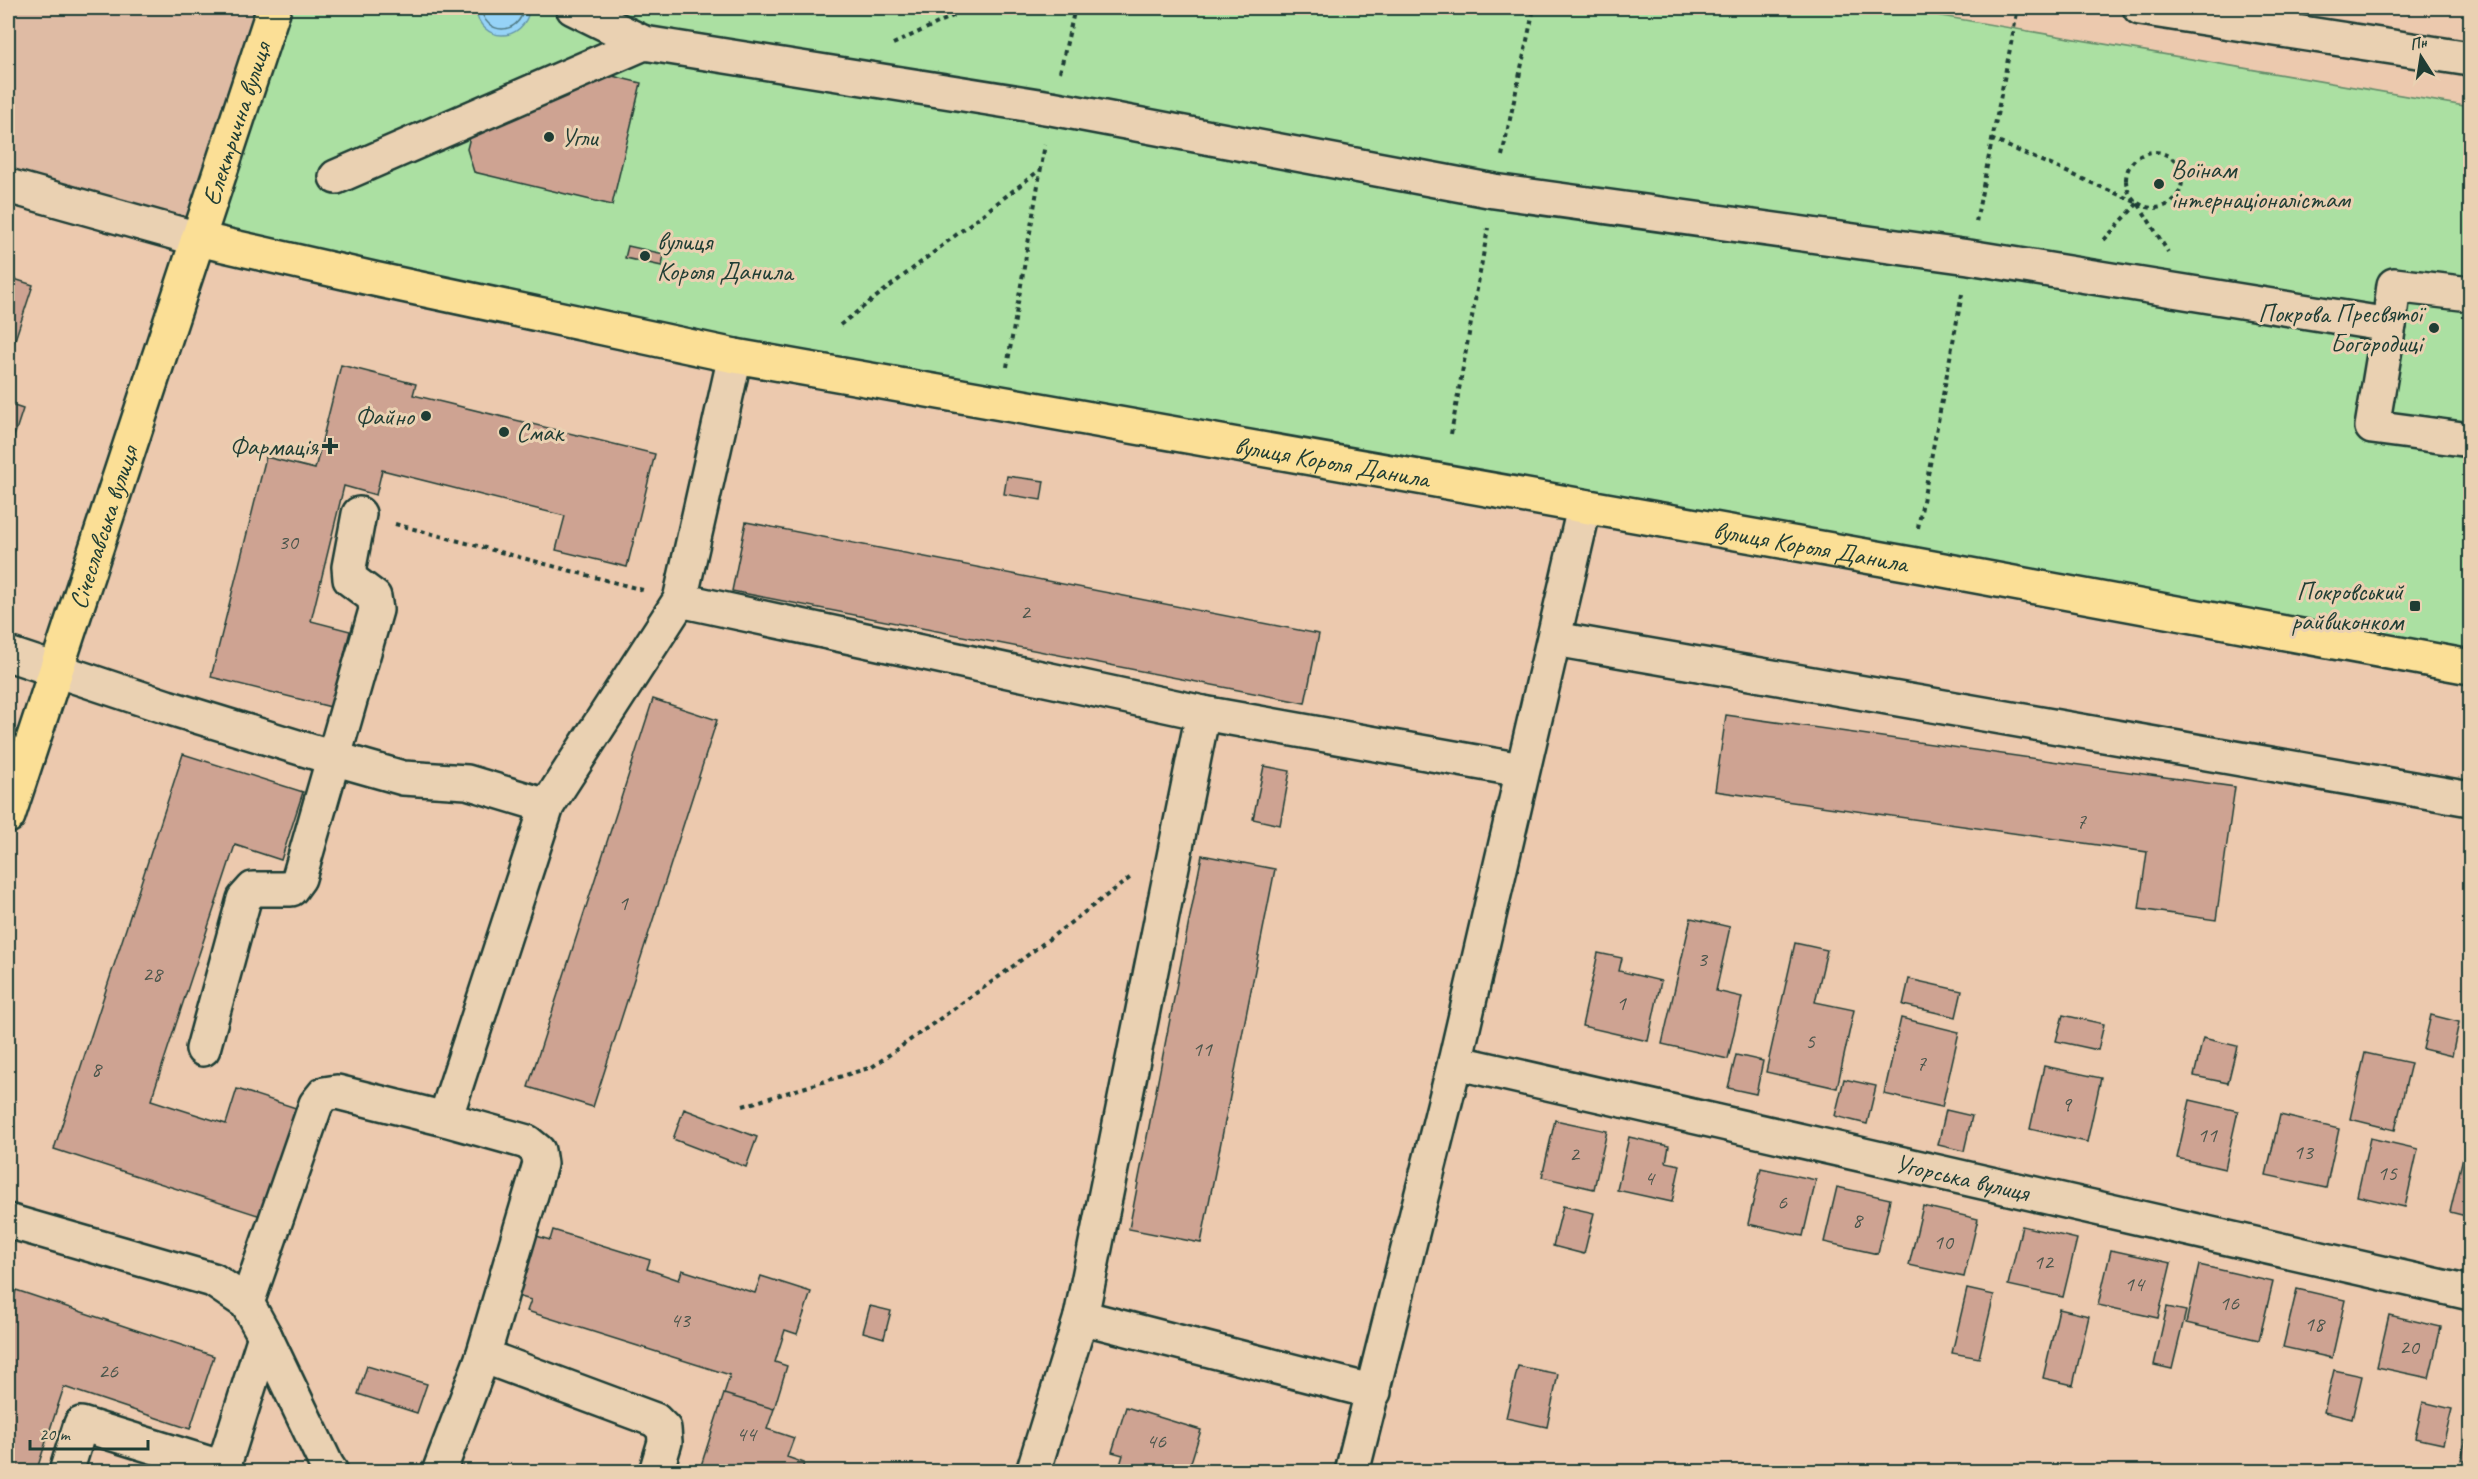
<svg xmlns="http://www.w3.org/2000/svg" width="2478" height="1479" viewBox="0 0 2478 1479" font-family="Caveat,sans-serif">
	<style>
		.built { fill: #dfbba4 }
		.green { fill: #abe0a2; stroke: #658e6b; stroke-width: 1.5 }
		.water { fill: #96d3f7; stroke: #6697a9; stroke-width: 1.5 }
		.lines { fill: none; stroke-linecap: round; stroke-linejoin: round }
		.shore { stroke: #4f7982; stroke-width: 1.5 }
		.building { fill: #cea392; stroke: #1f3d34; stroke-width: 1.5 }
		.minor-casing { stroke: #1f3d34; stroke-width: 38 }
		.major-casing { stroke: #1f3d34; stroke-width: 38 }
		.path { stroke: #1f3d34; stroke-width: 4; stroke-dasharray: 4.5 4.5; stroke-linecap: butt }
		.minor { stroke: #ead1b2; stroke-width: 33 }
		.major { stroke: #fbdf96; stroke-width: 33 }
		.poi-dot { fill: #1f3d34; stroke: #ead1b2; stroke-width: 2 }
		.labels { text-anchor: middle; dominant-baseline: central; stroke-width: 6; stroke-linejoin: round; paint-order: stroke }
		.number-label { font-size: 22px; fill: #4b564c }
		.street-label { font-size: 26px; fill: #1f3d34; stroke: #ead1b2 }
		.poi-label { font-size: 26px; fill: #1f3d34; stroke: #ead1b2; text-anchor: start }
	</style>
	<rect width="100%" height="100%" fill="#ecc9ae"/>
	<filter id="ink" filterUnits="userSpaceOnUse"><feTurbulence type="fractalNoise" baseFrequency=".0167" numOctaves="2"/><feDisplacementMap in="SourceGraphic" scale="12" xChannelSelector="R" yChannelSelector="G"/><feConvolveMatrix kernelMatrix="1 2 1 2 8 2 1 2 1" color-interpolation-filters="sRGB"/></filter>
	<g filter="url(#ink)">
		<path class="built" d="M 8,8 L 274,8 L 198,239 L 8,186 Z"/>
		<path class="green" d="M 274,8 L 1895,8 L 2470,107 L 2470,667 L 198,239 Z"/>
		<path class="water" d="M 475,8 L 530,8 C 524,44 480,44 475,8 Z"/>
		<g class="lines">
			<path class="shore" d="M 481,8 C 485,36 519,36 524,8"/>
		</g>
		<path class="building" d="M 596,72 L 641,83 L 612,205 L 474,172 L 467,149 L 473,125 Z
			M 628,246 L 664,254 L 662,266 L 625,258 Z
			M 8,277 L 33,285 L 8,361 Z
			M 341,365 L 416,384 L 413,395 L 655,454 L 627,567 L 556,550 L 565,516 L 382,470 L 376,495 L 344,486 L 311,621 L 350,631 L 331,707 L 211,677 L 266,457 L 315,469 Z
			M 8,404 L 23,409 L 8,455 Z
			M 1007,476 L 1044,481 L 1041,500 L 1004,494 Z
			M 746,522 L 1319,634 L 1305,703 L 732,591 Z
			M 653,699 L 717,720 L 593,1107 L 528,1087 Z
			M 1726,715 L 2235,787 L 2216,920 L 2139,909 L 2147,852 L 1715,791 Z
			M 183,754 L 303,792 L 281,860 L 235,845 L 151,1100 L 226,1124 L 237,1089 L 299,1109 L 264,1217 L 54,1149 Z
			M 1264,766 L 1290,771 L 1280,825 L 1253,819 Z
			M 1202,855 L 1275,869 L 1201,1243 L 1129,1229 Z
			M 1691,918 L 1730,927 L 1716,991 L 1742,997 L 1728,1059 L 1662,1044 Z
			M 1795,943 L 1827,950 L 1815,1002 L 1854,1010 L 1837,1088 L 1766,1072 Z
			M 1598,953 L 1622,958 L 1619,971 L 1661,981 L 1648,1041 L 1582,1026 Z
			M 1909,979 L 1962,991 L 1956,1017 L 1903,1005 Z
			M 2063,1015 L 2104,1024 L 2098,1050 L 2056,1041 Z
			M 2431,1015 L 2459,1022 L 2452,1056 L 2423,1049 Z
			M 1901,1018 L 1959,1032 L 1942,1107 L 1884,1094 Z
			M 2203,1038 L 2237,1046 L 2228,1083 L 2194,1076 Z
			M 2365,1053 L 2411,1063 L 2395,1130 L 2350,1119 Z
			M 1736,1055 L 1763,1061 L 1756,1094 L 1728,1088 Z
			M 2044,1066 L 2101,1078 L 2087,1142 L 2030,1129 Z
			M 1844,1079 L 1876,1086 L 1867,1124 L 1835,1116 Z
			M 2190,1100 L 2238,1111 L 2225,1169 L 2177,1158 Z
			M 684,1109 L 757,1137 L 746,1167 L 673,1139 Z
			M 1946,1110 L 1972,1116 L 1964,1151 L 1938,1145 Z
			M 2280,1115 L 2339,1129 L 2326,1188 L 2266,1175 Z
			M 1555,1120 L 1607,1131 L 1594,1189 L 1542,1177 Z
			M 1629,1137 L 1669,1146 L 1666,1162 L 1680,1165 L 1672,1202 L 1617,1190 Z
			M 2370,1138 L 2418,1149 L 2405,1207 L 2357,1196 Z
			M 2464,1153 L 2470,1155 L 2470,1217 L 2450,1212 Z
			M 1761,1168 L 1816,1180 L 1803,1236 L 1748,1224 Z
			M 1837,1187 L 1890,1199 L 1878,1254 L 1824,1242 Z
			M 1563,1206 L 1594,1213 L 1584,1254 L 1553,1246 Z
			M 1923,1206 L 1978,1219 L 1964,1277 L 1909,1265 Z
			M 2022,1226 L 2077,1239 L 2063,1297 L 2008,1285 Z
			M 553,1230 L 650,1260 L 647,1269 L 679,1280 L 682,1270 L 755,1293 L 761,1276 L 811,1292 L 797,1334 L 785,1330 L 775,1362 L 787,1366 L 774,1409 L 724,1394 L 730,1375 L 527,1311 L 531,1300 L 514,1295 L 533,1235 L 550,1240 Z
			M 2111,1250 L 2171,1263 L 2158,1318 L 2098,1305 Z
			M 2199,1265 L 2273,1282 L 2259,1340 L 2186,1323 Z
			M 1967,1289 L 1994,1295 L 1979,1358 L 1952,1353 Z
			M 2297,1289 L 2345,1300 L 2332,1358 L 2283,1347 Z
			M 16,1290 L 214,1356 L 190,1429 L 64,1387 L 36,1472 L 8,1472 L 8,1316 Z
			M 870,1306 L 891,1311 L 884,1338 L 863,1332 Z
			M 2167,1307 L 2186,1311 L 2172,1369 L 2154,1365 Z
			M 2059,1309 L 2089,1316 L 2073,1385 L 2043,1378 Z
			M 2389,1315 L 2441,1327 L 2429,1378 L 2377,1367 Z
			M 367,1366 L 427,1384 L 417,1413 L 358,1394 Z
			M 1518,1366 L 1558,1374 L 1547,1427 L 1506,1418 Z
			M 2334,1370 L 2362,1376 L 2352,1419 L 2324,1412 Z
			M 724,1394 L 774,1409 L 767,1429 L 794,1438 L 787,1457 L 804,1463 L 801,1472 L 699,1472 Z
			M 2423,1402 L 2452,1409 L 2443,1444 L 2415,1438 Z
			M 1126,1407 L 1201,1430 L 1188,1472 L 1118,1472 L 1123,1455 L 1112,1452 Z
			M 2470,1418 L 2470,1463 L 2461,1460 Z"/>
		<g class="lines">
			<defs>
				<g id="minor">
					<path d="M 573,8 L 644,43"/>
					<path d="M 2140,8 L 2470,59"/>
					<path d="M 336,177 L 644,43 L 1051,108 L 1494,191 L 1969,257 L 2389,325 L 2394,285 L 2470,294"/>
					<path d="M 8,186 L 198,239"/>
					<path d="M 2389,325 L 2372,427 L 2470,440"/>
					<path d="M 735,356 L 680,600 L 1203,713 L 1081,1317"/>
					<path d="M 1555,639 L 2470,799"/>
					<path d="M 8,654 L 167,707 L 333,758 L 403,778 L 467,782 L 547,806 L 445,1119 L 527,1142 L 538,1151 L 540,1164 L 483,1356 L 439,1472"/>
					<path d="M 1203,713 L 1521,770"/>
					<path d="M 547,806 L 680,600"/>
					<path d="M 203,1049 L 244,899 L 253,889 L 291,889 L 299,878 L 376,610 L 374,597 L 350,579 L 349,567 L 359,514"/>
					<path id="s1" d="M 1455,1062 L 2470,1293"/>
					<path d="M 8,1221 L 213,1280 L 247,1303 L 265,1336 L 327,1466 L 331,1472"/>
					<path d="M 247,1303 L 316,1104 L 324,1094 L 337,1092 L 445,1119"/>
					<path d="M 483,1356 L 655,1420 L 664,1429 L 665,1442 L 656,1472"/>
					<path d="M 66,1472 L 81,1424 L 223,1468 L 265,1336"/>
					<path d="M 1033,1472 L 1081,1317 L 1374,1392"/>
					<path d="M 1352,1472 L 1455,1062 L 1584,508"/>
				</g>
				<g id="major">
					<path id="s2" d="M 198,239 L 374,279 L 735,356 L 1911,564 L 2470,667"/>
					<path id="s3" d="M 8,816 L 274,8"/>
				</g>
			</defs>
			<use href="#minor" class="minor-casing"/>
			<use href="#major" class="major-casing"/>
			<path class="path" d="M 893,44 L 970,8
				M 1060,72 L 1075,8
				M 1991,139 L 2138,203 L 2168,252
				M2126 180a28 28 0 1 1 56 0a28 28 0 1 1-56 0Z
				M 1502,156 L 1534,8
				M 1976,222 L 2018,8
				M 2104,240 L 2138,203
				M 840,325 L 1041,169
				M 1007,367 L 1045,144
				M 1451,434 L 1488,228
				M 395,524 L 643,590
				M 1918,528 L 1962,294
				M 743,1106 L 872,1067 L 1000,976 L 1131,877"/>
			<use href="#minor" class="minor"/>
			<use href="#major" class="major"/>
		</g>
	</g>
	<g class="poi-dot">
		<circle cx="549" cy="137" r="6"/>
		<circle cx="2159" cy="184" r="6"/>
		<circle cx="645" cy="256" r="6"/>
		<circle cx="2434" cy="328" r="6"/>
		<circle cx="426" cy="416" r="6"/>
		<circle cx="504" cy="432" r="6"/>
		<path d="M327 437h6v6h6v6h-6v6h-6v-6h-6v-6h6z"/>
		<rect x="2409" y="600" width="12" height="12" rx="3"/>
	</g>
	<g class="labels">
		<g class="number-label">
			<text x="288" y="542">30</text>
			<text x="1025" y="612">2</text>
			<text x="2081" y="821">7</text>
			<text x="623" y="903">1</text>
			<text x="1702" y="959">3</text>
			<text x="152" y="974">28</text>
			<text x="1621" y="1003">1</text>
			<text x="1810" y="1041">5</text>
			<text x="1202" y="1049">11</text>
			<text x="1921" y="1063">7</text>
			<text x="96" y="1069">8</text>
			<text x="2066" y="1104">9</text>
			<text x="2207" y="1135">11</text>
			<text x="2303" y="1152">13</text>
			<text x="1574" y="1154">2</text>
			<text x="2387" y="1173">15</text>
			<text x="1649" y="1178">4</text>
			<text x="1782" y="1202">6</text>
			<text x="1857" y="1220">8</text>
			<text x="1943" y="1242">10</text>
			<text x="2043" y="1262">12</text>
			<text x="2134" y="1284">14</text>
			<text x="2229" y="1303">16</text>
			<text x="680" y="1320">43</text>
			<text x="2314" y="1324">18</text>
			<text x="2409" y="1347">20</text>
			<text x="108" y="1371">26</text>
			<text x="746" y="1434">44</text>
			<text x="1156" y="1441">46</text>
		</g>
		<g class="street-label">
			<text stroke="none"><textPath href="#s3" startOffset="729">Електрична вулиця</textPath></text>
			<text stroke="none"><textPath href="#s2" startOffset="1156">вулиця Короля Данила</textPath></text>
			<text stroke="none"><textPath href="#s3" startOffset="304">Січеславська вулиця</textPath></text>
			<text stroke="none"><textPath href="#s2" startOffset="1642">вулиця Короля Данила</textPath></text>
			<text stroke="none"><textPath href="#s1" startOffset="520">Угорська вулиця</textPath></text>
		</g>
		<g class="poi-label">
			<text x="561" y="137">Угли</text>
			<text x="2171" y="169">Воїнам<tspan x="2171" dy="30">інтернаціоналістам</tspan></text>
			<text x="657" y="241">вулиця<tspan x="657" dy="30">Короля Данила</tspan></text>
			<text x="2422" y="313" text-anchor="end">Покрова Пресвятої<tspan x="2422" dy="30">Богородиці</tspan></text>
			<text x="414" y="416" text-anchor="end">Файно</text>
			<text x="516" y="432">Смак</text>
			<text x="318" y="446" text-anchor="end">Фармація</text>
			<text x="2403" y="591" text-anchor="end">Покровський<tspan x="2403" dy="30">райвиконком</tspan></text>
		</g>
	</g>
	<rect width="2478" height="1479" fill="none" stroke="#ead1b2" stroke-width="30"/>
	<rect x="15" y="15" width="2448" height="1449" fill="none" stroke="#1f3d34" stroke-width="2" filter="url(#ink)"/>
	<g transform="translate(2421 57) rotate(348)" stroke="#ead1b2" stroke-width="4.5" paint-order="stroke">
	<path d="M0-4.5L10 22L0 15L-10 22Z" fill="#1f3d34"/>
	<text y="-9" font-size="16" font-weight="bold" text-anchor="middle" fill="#1f3d34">Пн</text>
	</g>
	<path d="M30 1440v9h118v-9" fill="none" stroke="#1f3d34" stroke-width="3"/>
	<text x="39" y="1440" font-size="18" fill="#1f3d34" stroke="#ead1b2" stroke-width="4.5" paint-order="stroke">20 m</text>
</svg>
